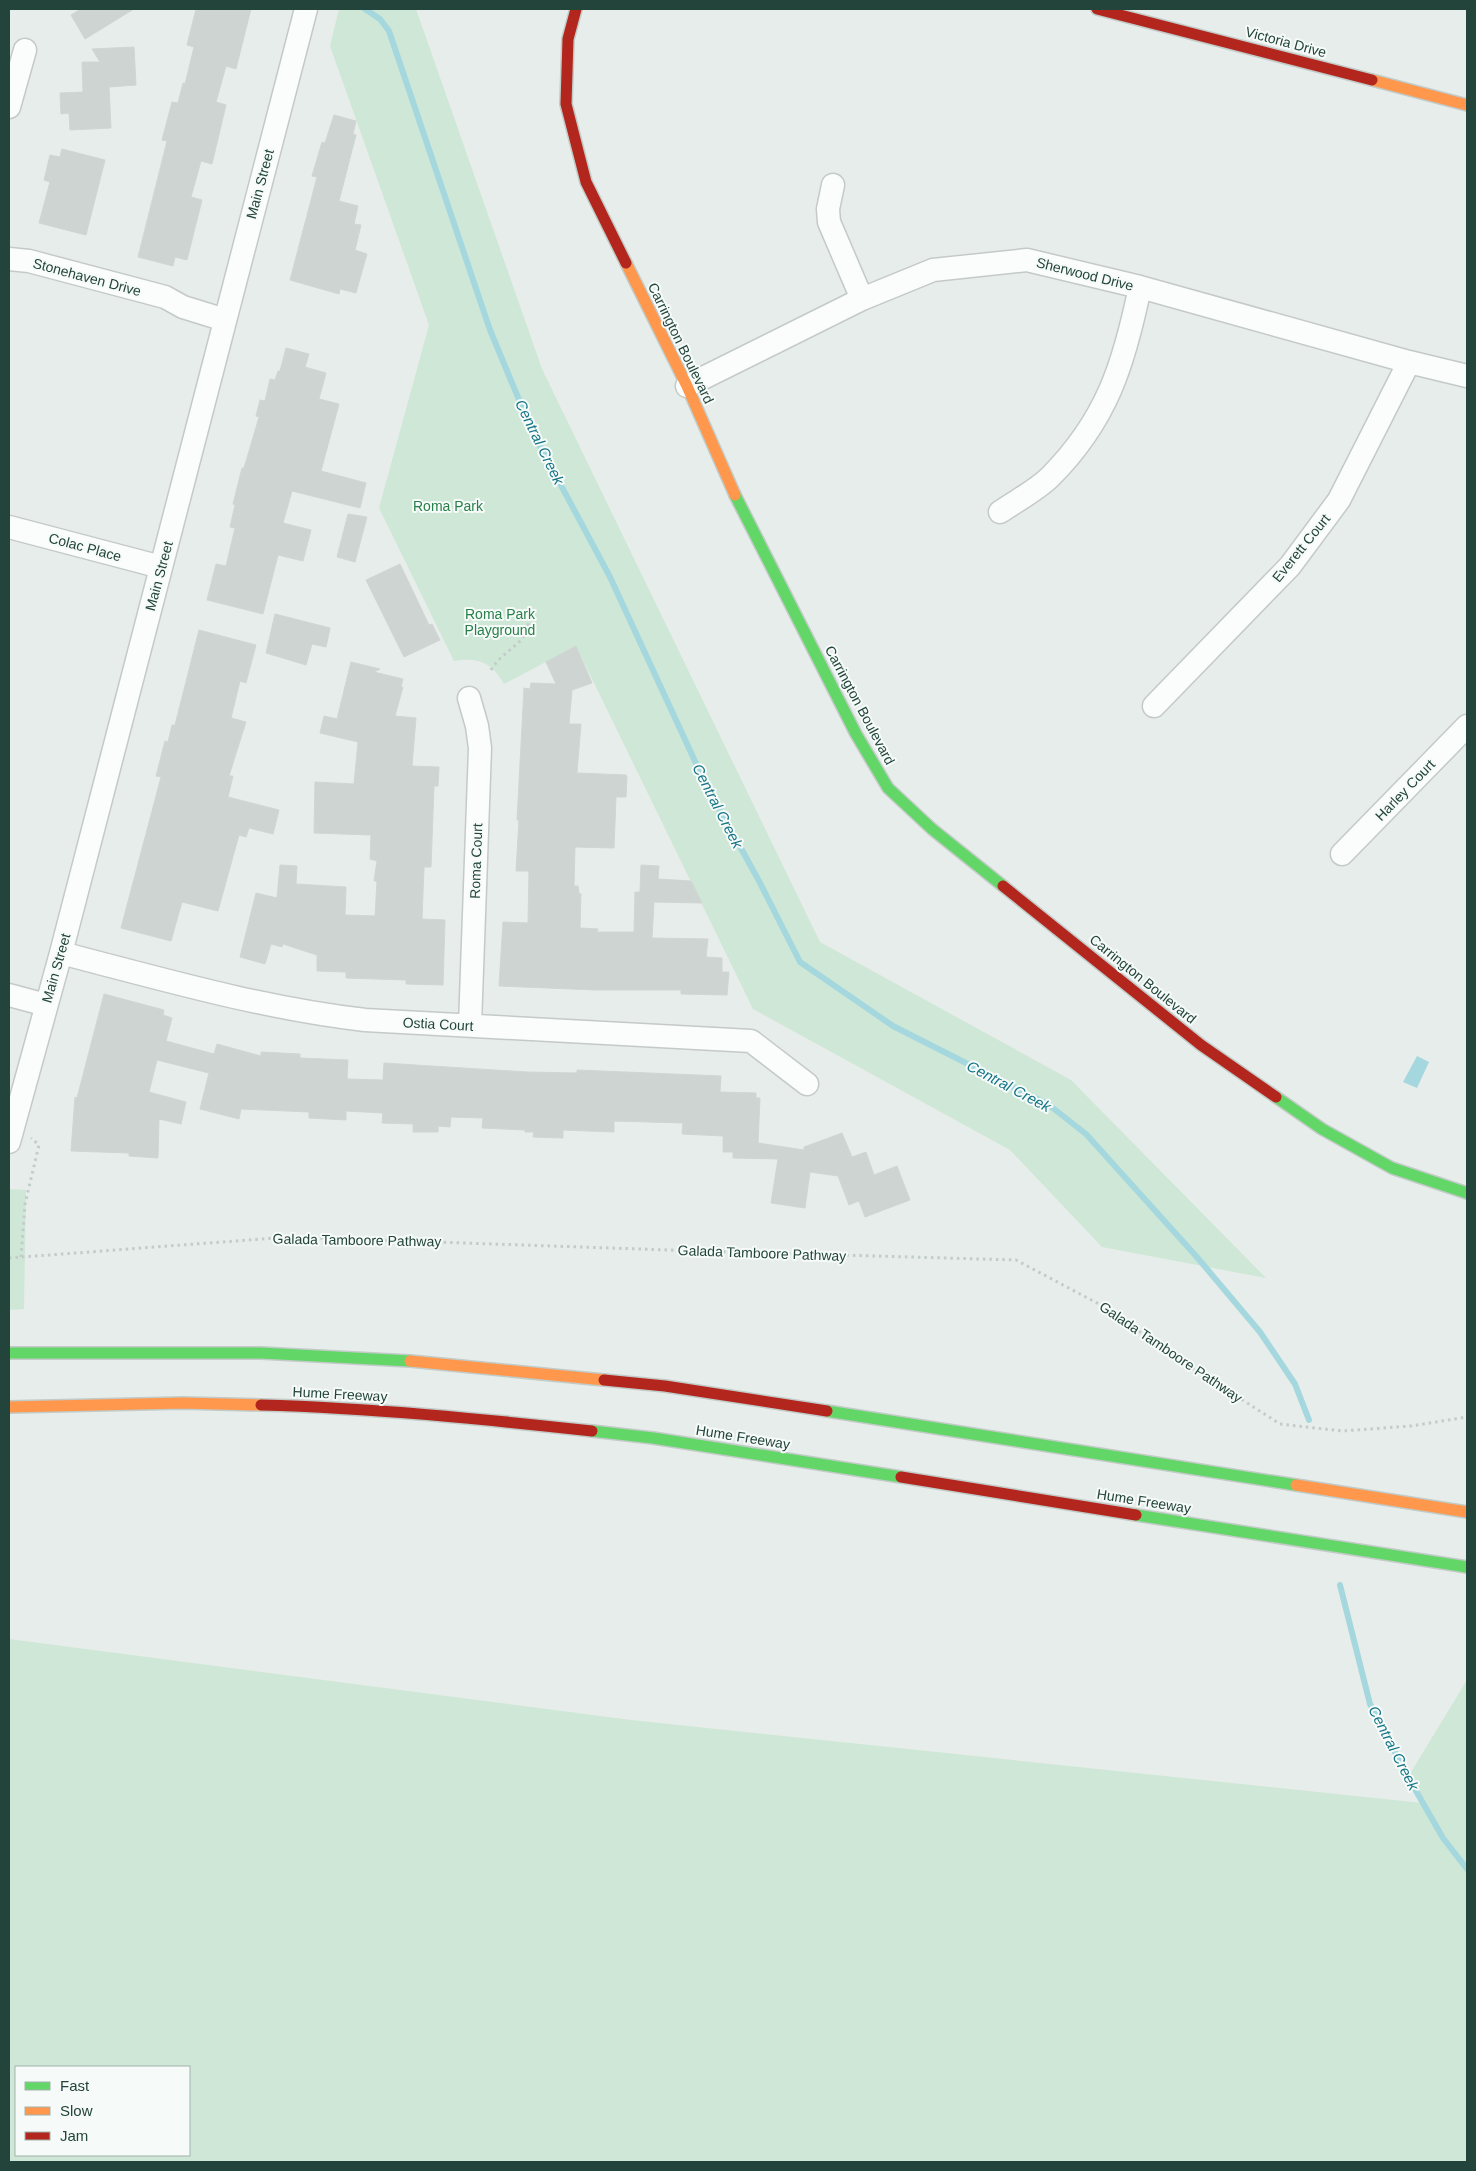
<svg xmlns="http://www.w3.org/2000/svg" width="1476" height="2171" viewBox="0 0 1476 2171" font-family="Arial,sans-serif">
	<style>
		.green { fill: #cfe7d6; fill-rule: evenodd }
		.water { fill: #a5d7de }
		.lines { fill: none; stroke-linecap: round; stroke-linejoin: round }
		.stream { stroke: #a5d7de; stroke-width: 6 }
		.building { fill: #ced4d2; stroke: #d0d6d3 }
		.street-casing { stroke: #c4cac7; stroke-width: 25 }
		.fast-casing { stroke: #c2cbc7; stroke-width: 14 }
		.slow-casing { stroke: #c2cbc7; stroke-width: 14 }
		.jam-casing { stroke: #c2cbc7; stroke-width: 14 }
		.path { stroke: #c2ccca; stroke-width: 3; stroke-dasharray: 2.5 4; stroke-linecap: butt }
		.street { stroke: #fbfcfc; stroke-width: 22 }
		.fast { stroke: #63d668; stroke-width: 11 }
		.slow { stroke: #ff974d; stroke-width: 11 }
		.jam { stroke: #b3261e; stroke-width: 11 }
		.labels { text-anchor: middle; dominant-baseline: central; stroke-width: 4; stroke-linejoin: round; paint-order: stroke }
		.street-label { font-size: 14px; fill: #22443a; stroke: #f6fbf9 }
		.park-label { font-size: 14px; fill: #287f48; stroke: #f6fbf9 }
		.water-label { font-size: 15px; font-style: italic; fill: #157586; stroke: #f6fbf9 }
	</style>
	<rect width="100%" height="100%" fill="#e7edea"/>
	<path class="green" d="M 339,9 L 416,9 L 542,369 L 820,942 L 1071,1080 L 1266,1278 L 1102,1247 L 1010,1150 L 753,1009 L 576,646 L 504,684 C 492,662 477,657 454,661 L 379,508 L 429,325 L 330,46 Z
		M 9,1189 L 26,1190 L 24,1309 L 9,1310 Z
		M 9,1639 L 631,1720 L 1422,1803 L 1408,1777 L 1467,1680 L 1467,2162 L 9,2162 ZM 16,2067 L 189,2067 L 189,2155 L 16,2155 Z"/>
	<path class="water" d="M 1417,1056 L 1429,1062 L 1417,1088 L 1403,1082 Z"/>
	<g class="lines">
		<path class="stream" d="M 365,9 L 380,19 L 389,31 L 490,330 L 532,431 L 610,577 L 705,783 L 759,881 L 800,962 L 893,1026 L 1049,1105 L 1086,1134 L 1196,1256 L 1260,1332 L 1295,1384 L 1309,1420
			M 1340,1585 L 1370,1704 L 1408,1777 L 1443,1838 L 1467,1869"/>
	</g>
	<path class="building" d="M 81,9 L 134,9 L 85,39 L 71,15 Z
		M 196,9 L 251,9 L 236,69 L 226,66 L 216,102 L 226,105 L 212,164 L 201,161 L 191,197 L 202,200 L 187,260 L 175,257 L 173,266 L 138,257 L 167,141 L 162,140 L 172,102 L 178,103 L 183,83 L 185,84 L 194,47 L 187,45 Z
		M 134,47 L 136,85 L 109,87 L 111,128 L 70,130 L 69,113 L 61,114 L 60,93 L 83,92 L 82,62 L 100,62 L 92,49 Z
		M 334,115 L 356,121 L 353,134 L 356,135 L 339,201 L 358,206 L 354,224 L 361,225 L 355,250 L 367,254 L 356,293 L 340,289 L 339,294 L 290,280 L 317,177 L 312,176 L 322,142 L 325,143 Z
		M 62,149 L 105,160 L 86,235 L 39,223 L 50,182 L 44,180 L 50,155 L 60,157 Z
		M 286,348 L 309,354 L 305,367 L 326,373 L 319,399 L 339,404 L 321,471 L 366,483 L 360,508 L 292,491 L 283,523 L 311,530 L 303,561 L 278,555 L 263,614 L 207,600 L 216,564 L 226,566 L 235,528 L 230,527 L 235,505 L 233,504 L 242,468 L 244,468 L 259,417 L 256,416 L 260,400 L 265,401 L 270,379 L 275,380 L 278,371 L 280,371 Z
		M 348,514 L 367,517 L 355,562 L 337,557 Z
		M 400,564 L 429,625 L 432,624 L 440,640 L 404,657 L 366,580 Z
		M 275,614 L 330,628 L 326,647 L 312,644 L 306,665 L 266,653 Z
		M 199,630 L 256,645 L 246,683 L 240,681 L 231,718 L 246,722 L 229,776 L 233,776 L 228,797 L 279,810 L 273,834 L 249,828 L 246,837 L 239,835 L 218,911 L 182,902 L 171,941 L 121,928 L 161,777 L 156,776 L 165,741 L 168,742 L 172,725 L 175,725 Z
		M 576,646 L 592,683 L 572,690 L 569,724 L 581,724 L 577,773 L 626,775 L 627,777 L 626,797 L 616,797 L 614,848 L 575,847 L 574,886 L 578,886 L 579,893 L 581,894 L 580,928 L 598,929 L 597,932 L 634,932 L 635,892 L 640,892 L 641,865 L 659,866 L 658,879 L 691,881 L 702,903 L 654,902 L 652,938 L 708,939 L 706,957 L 722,958 L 722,972 L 729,972 L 727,995 L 681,994 L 681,990 L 595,990 L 499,986 L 503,922 L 528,923 L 529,871 L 516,871 L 519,820 L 517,820 L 524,688 L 530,689 L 531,683 L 556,684 L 546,662 Z
		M 351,662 L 380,669 L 374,672 L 403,679 L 401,687 L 403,687 L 395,716 L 416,718 L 412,766 L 439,767 L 438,786 L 434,786 L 431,867 L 424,867 L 422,919 L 445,920 L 443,985 L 406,984 L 406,980 L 346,978 L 346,972 L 317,971 L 317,955 L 283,944 L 282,947 L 271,944 L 265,964 L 240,957 L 256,893 L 277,898 L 280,865 L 297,866 L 296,884 L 346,887 L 345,915 L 375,916 L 377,881 L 374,881 L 377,861 L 370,859 L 371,835 L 314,833 L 315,782 L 354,784 L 358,742 L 320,733 L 324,716 L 337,719 Z
		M 104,994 L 164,1010 L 163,1015 L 172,1018 L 166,1041 L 214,1054 L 217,1044 L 261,1056 L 261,1052 L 300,1054 L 300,1058 L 348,1060 L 347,1079 L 383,1080 L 384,1063 L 527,1072 L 577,1073 L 577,1070 L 721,1076 L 720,1092 L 756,1093 L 756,1098 L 760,1098 L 758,1143 L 804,1150 L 804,1147 L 842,1133 L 852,1157 L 866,1152 L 874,1175 L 897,1166 L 910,1200 L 865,1217 L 859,1201 L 849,1205 L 838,1176 L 810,1172 L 805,1208 L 771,1203 L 778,1159 L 733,1158 L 733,1152 L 723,1152 L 723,1136 L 682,1134 L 683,1123 L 614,1121 L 614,1132 L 563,1130 L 563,1138 L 533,1137 L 534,1132 L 525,1132 L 525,1130 L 482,1128 L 483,1118 L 451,1117 L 450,1127 L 438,1126 L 438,1132 L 413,1132 L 413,1124 L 382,1123 L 383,1113 L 346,1111 L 346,1120 L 309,1118 L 309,1112 L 241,1109 L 239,1119 L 200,1109 L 209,1073 L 157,1060 L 149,1092 L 186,1102 L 181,1124 L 159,1119 L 158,1158 L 129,1156 L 129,1153 L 71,1151 L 75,1097 L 77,1098 Z"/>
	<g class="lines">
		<defs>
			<path id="street" d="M 9,107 L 25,50
				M 833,185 L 828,209 L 829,222 L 862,299
				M 9,259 L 29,261 L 165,297 L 183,307 L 225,320
				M 687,386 L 862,299 L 933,270 L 1027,260 L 1140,287 L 1409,362 L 1467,376
				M 1000,512 C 1016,501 1037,490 1050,477 C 1107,420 1124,364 1140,287
				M 9,527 L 161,567
				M 469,698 L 477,726 L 480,748 L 470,1025
				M 1154,706 L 1290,566 L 1339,500 L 1409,362
				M 1342,854 L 1467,726
				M 61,953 C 162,979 261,1008 365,1020 L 751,1041 L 807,1084
				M 9,995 L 46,1005
				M 9,1142 L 61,953 L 306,9"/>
			<path id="fast" d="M 735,495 L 856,734 L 888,788 L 932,829 L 1003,886
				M 1276,1097 L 1322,1129 L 1392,1168 L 1467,1193
				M 9,1353 L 261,1353 L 410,1361
				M 827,1411 L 1296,1485
				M 592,1431 L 653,1438 L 901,1477
				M 1136,1515 L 1467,1567"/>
			<path id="slow" d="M 1372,80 L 1467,105
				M 626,263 L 687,386 L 735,495
				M 410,1361 L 604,1380
				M 9,1407 L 182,1403 L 261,1405
				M 1296,1485 L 1467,1512"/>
			<path id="jam" d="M 576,9 L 568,39 L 566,104 L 586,182 L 626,263
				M 1097,9 L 1372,80
				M 1003,886 L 1201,1045 L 1276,1097
				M 604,1380 L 665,1386 L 827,1411
				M 261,1405 C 372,1408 482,1419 592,1431
				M 901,1477 L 1136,1515"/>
		</defs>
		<use href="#street" class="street-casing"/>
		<use href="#fast" class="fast-casing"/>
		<use href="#slow" class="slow-casing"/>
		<use href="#jam" class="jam-casing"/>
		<path class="path" d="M 491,670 C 505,646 533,645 528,611
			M 21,1257 L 25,1204 L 39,1145 L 31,1138
			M 9,1258 L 288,1237 L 698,1251 L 1016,1260 L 1114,1312 L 1161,1348 L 1280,1424 L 1342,1431 L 1411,1426 L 1467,1417"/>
		<use href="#street" class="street"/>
		<use href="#fast" class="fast"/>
		<use href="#slow" class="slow"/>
		<use href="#jam" class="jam"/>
	</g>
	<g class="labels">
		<g class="street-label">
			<text transform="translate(1286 42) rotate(15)">Victoria Drive</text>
			<text transform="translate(260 184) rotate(-75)">Main Street</text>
			<text transform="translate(1085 274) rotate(14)">Sherwood Drive</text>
			<text transform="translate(87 277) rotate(15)">Stonehaven Drive</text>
			<text transform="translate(681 343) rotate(64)">Carrington Boulevard</text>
			<text transform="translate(85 547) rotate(15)">Colac Place</text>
			<text transform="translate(1301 548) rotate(-51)">Everett Court</text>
			<text transform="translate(159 576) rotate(-75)">Main Street</text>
			<text transform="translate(860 705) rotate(62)">Carrington Boulevard</text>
			<text transform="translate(1405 790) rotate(-46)">Harley Court</text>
			<text transform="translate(476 861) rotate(-88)">Roma Court</text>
			<text transform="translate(56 968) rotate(-74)">Main Street</text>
			<text transform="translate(1143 979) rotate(39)">Carrington Boulevard</text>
			<text transform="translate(438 1024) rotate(3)">Ostia Court</text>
			<text transform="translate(357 1240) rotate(1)">Galada Tamboore Pathway</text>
			<text transform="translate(762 1253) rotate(2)">Galada Tamboore Pathway</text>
			<text transform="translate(1171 1352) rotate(34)">Galada Tamboore Pathway</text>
			<text transform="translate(340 1394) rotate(3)">Hume Freeway</text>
			<text transform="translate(743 1437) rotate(9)">Hume Freeway</text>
			<text transform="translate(1144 1501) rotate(9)">Hume Freeway</text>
		</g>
		<g class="park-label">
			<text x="448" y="506">Roma Park</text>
			<text x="500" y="614">Roma Park<tspan x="500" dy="16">Playground</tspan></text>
		</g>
		<g class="water-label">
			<text transform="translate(540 442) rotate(64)">Central Creek</text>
			<text transform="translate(718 806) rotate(63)">Central Creek</text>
			<text transform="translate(1009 1086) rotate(28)">Central Creek</text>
			<text transform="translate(1394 1748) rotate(63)">Central Creek</text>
		</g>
	</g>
	<rect width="1476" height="2171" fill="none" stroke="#22443a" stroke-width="20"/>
	<rect x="15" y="2066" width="175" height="90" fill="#f6fbf9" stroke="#a1b2ad"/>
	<rect x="25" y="2082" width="25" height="8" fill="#63d668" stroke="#a1b2ad"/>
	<text x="60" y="2091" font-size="15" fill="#22443a">Fast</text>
	<rect x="25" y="2107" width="25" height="8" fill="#ff974d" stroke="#a1b2ad"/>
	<text x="60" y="2116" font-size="15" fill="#22443a">Slow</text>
	<rect x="25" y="2132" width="25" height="8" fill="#b3261e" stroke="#a1b2ad"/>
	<text x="60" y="2141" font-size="15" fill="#22443a">Jam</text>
</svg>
